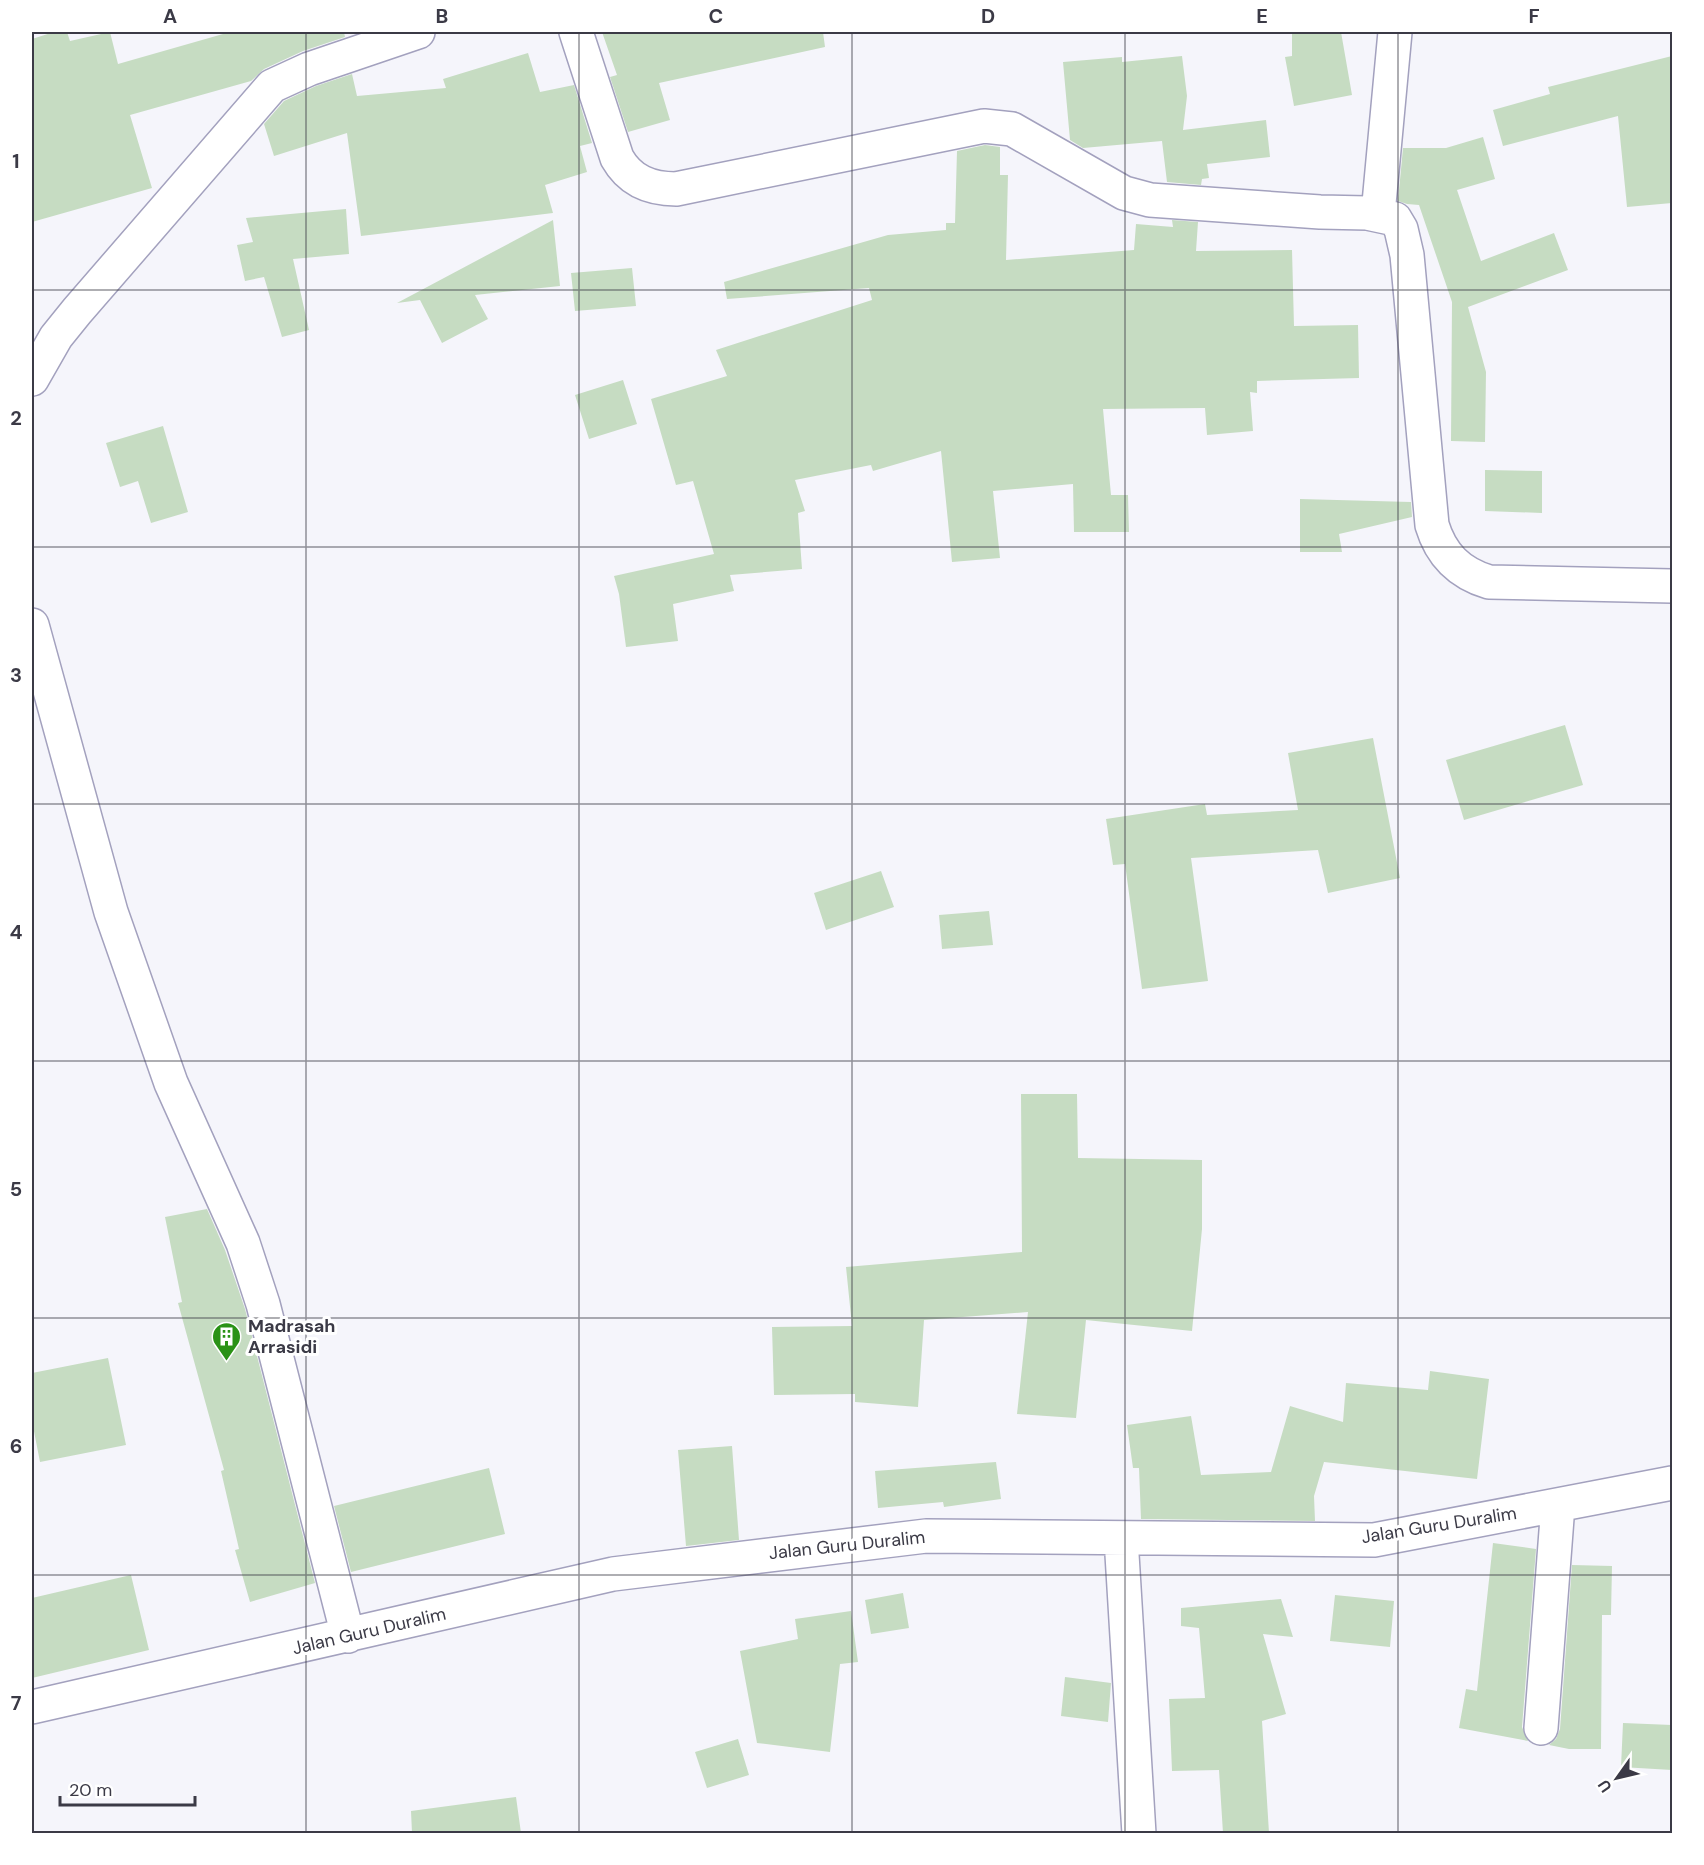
<svg xmlns="http://www.w3.org/2000/svg" width="1704" height="1865" viewBox="0 0 1704 1865" font-family="'DM Sans',sans-serif">
	<style>
		.building { fill: #c6dcc2 }
		.lines { fill: none; stroke-linecap: round; stroke-linejoin: round }
		.street-casing { stroke: #a3a1be; stroke-width: 36 }
		.street { stroke: #fff; stroke-width: 33 }
		.grid { fill: none; stroke: #3b3a46; stroke-width: 1.5; stroke-opacity: 0.55 }
		.labels { text-anchor: middle; dominant-baseline: central; stroke-width: 6; stroke-linejoin: round; paint-order: stroke }
		.poi-label { font-size: 18px; font-weight: bold; fill: #3b3a46; stroke: #fff; text-anchor: start }
		.street-label { font-size: 18px; fill: #3b3a46; stroke: #fff }
		.neatline { fill: none; stroke: #3b3a46; stroke-width: 2 }
		.grid-label { font-size: 20px; text-anchor: middle; font-weight: bold; fill: #3b3a46 }
	</style>
	<rect width="100%" height="100%" fill="#f5f5fb"/>
	<path class="building" d="M 54,32 L 67,32 L 70,41 L 110,32 L 118,64 L 230,32 L 344,32 L 345,37 L 303,51 L 264,69 L 251,81 L 130,115 L 152,188 L 32,222 L 32,39 Z
		M 602,32 L 823,32 L 825,47 L 659,83 L 670,120 L 628,132 L 610,77 L 617,75 Z
		M 1292,32 L 1341,32 L 1352,95 L 1294,106 L 1285,57 L 1292,56 Z
		M 528,53 L 540,92 L 574,85 L 592,143 L 580,146 L 587,172 L 545,185 L 553,213 L 361,236 L 347,133 L 274,156 L 264,124 L 284,101 L 316,86 L 352,74 L 357,96 L 446,88 L 443,79 Z
		M 1182,56 L 1187,96 L 1183,130 L 1266,120 L 1270,157 L 1207,164 L 1209,178 L 1202,179 L 1201,185 L 1167,182 L 1162,141 L 1083,148 L 1070,140 L 1063,62 L 1122,57 L 1122,62 Z
		M 1672,56 L 1672,203 L 1627,207 L 1618,116 L 1503,146 L 1493,110 L 1550,94 L 1548,87 Z
		M 1483,137 L 1495,179 L 1457,190 L 1481,261 L 1554,233 L 1568,270 L 1468,307 L 1486,372 L 1485,442 L 1451,441 L 1452,302 L 1419,205 L 1407,204 L 1398,201 L 1403,148 L 1446,148 Z
		M 985,145 L 1000,147 L 1000,175 L 1008,175 L 1006,260 L 1134,250 L 1136,224 L 1173,227 L 1172,220 L 1198,222 L 1196,251 L 1292,250 L 1294,326 L 1358,325 L 1359,378 L 1257,381 L 1257,393 L 1250,392 L 1253,431 L 1207,435 L 1205,408 L 1103,409 L 1111,495 L 1128,495 L 1129,532 L 1074,532 L 1073,484 L 993,491 L 1000,558 L 952,562 L 941,451 L 873,471 L 871,465 L 795,480 L 805,511 L 798,513 L 802,569 L 730,575 L 734,591 L 673,604 L 678,641 L 626,647 L 619,594 L 614,576 L 714,554 L 693,481 L 676,485 L 651,399 L 727,376 L 716,350 L 872,300 L 869,288 L 727,299 L 724,282 L 888,235 L 946,230 L 946,223 L 955,223 L 957,151 Z
		M 346,209 L 349,254 L 293,259 L 309,330 L 282,337 L 264,277 L 245,281 L 237,245 L 253,242 L 246,218 Z
		M 553,220 L 560,286 L 475,295 L 488,319 L 442,343 L 420,300 L 397,303 Z
		M 632,268 L 636,306 L 575,311 L 571,273 Z
		M 623,380 L 637,424 L 589,439 L 575,395 Z
		M 163,426 L 188,512 L 151,523 L 138,481 L 120,487 L 106,443 Z
		M 1485,470 L 1542,471 L 1542,513 L 1485,511 Z
		M 1300,499 L 1411,502 L 1412,517 L 1339,534 L 1342,552 L 1300,552 Z
		M 1565,725 L 1583,785 L 1464,820 L 1446,760 Z
		M 1373,738 L 1400,878 L 1328,893 L 1318,850 L 1191,858 L 1208,981 L 1142,989 L 1125,864 L 1113,865 L 1106,819 L 1205,804 L 1207,815 L 1298,810 L 1288,753 Z
		M 881,871 L 894,907 L 826,930 L 814,893 Z
		M 989,911 L 993,945 L 942,949 L 939,915 Z
		M 1021,1094 L 1077,1094 L 1078,1158 L 1202,1160 L 1202,1229 L 1192,1331 L 1086,1320 L 1076,1418 L 1017,1414 L 1028,1312 L 924,1320 L 918,1407 L 855,1402 L 855,1394 L 774,1395 L 772,1327 L 852,1326 L 846,1267 L 1022,1252 Z
		M 207,1209 L 225,1250 L 245,1309 L 315,1583 L 250,1602 L 235,1550 L 239,1549 L 221,1471 L 224,1470 L 178,1303 L 182,1302 L 165,1217 Z
		M 108,1358 L 126,1445 L 40,1462 L 32,1421 L 32,1373 Z
		M 1430,1371 L 1489,1379 L 1477,1479 L 1324,1462 L 1314,1496 L 1315,1521 L 1141,1519 L 1139,1468 L 1133,1468 L 1127,1425 L 1191,1416 L 1201,1475 L 1271,1472 L 1290,1406 L 1343,1422 L 1346,1383 L 1428,1390 Z
		M 732,1446 L 739,1540 L 686,1546 L 678,1450 Z
		M 996,1462 L 1001,1499 L 944,1507 L 943,1502 L 878,1508 L 875,1471 Z
		M 489,1468 L 505,1534 L 351,1572 L 334,1506 Z
		M 1493,1543 L 1536,1549 L 1522,1727 L 1528,1741 L 1459,1728 L 1466,1689 L 1477,1691 Z
		M 1572,1565 L 1612,1566 L 1611,1615 L 1602,1615 L 1601,1749 L 1569,1749 L 1549,1745 L 1556,1739 L 1560,1729 Z
		M 131,1575 L 149,1650 L 32,1678 L 32,1598 Z
		M 903,1593 L 909,1628 L 871,1634 L 865,1600 Z
		M 1335,1595 L 1394,1601 L 1390,1647 L 1330,1641 Z
		M 1281,1599 L 1293,1637 L 1263,1634 L 1286,1714 L 1262,1721 L 1269,1833 L 1223,1833 L 1219,1770 L 1172,1771 L 1169,1699 L 1205,1698 L 1199,1628 L 1181,1626 L 1181,1608 Z
		M 851,1611 L 858,1662 L 840,1664 L 830,1752 L 757,1743 L 740,1651 L 798,1639 L 795,1619 Z
		M 1065,1677 L 1111,1683 L 1108,1722 L 1061,1716 Z
		M 1623,1723 L 1672,1725 L 1672,1770 L 1621,1767 Z
		M 738,1739 L 749,1775 L 707,1788 L 695,1752 Z
		M 516,1797 L 521,1833 L 412,1833 L 411,1811 Z"/>
	<g class="lines">
		<defs>
			<path id="street" d="M 576,32 L 617,158 C 630,181 650,189 676,189 L 984,126 L 1012,129 L 1124,193 L 1150,200 L 1320,212 L 1367,213 L 1395,219 L 1401,229 L 1407,255 L 1432,525 C 1441,555 1459,573 1489,582 L 1672,586
				M 1378,214 L 1395,32
				M 32,379 L 56,337 L 77,311 L 272,86 L 309,69 L 418,32
				M 32,625 L 111,912 L 171,1083 L 243,1243 L 263,1304 L 348,1636
				M 1121,1538 L 1139,1834
				M 32,1707 L 613,1574 L 926,1536 L 1374,1540 L 1672,1483
				M 1541,1728 L 1558,1505"/>
		</defs>
		<use href="#street" class="street-casing"/>
		<use href="#street" class="street"/>
	</g>
	<path class="grid" d="M 306,32 L 306,1834M 579,32 L 579,1834M 852,32 L 852,1834M 1125,32 L 1125,1834M 1398,32 L 1398,1834M 32,290 L 1672,290M 32,547 L 1672,547M 32,804 L 1672,804M 32,1061 L 1672,1061M 32,1318 L 1672,1318M 32,1575 L 1672,1575"/>
	<defs>
		<symbol id="building-pin" viewBox="-11 -11 22 30"><path d="M0 17L-7.5 6A9.5 9.5 0 1 1 7.5 6Z" fill="#2a9216" stroke="#fff"/><path d="M-4-6H4V6H1V3H-1V6H-4ZM-2.5-4.3h1.7v1.8h-1.7ZM.8-4.3h1.7v1.8H.8ZM-2.5-1h1.7V.8h-1.7ZM.8-1h1.7V.8H.8Z" fill="#fff"/></symbol>
	</defs>
	<g fill-rule="evenodd">
		<use href="#building-pin" x="210" y="1320" width="33" height="45"/>
	</g>
	<g class="labels">
		<g class="poi-label">
			<text x="248" y="1326">Madrasah<tspan x="248" dy="21">Arrasidi</tspan></text>
		</g>
		<g class="street-label">
			<text transform="translate(1439 1525) rotate(-9)">Jalan Guru Duralim</text>
			<text transform="translate(847 1545) rotate(-6)">Jalan Guru Duralim</text>
			<text transform="translate(369 1631) rotate(-13)">Jalan Guru Duralim</text>
		</g>
	</g>
	<rect width="1704" height="1865" fill="none" stroke="#ffffff" stroke-width="66"/>
	<g transform="translate(1617 1778) rotate(236)" stroke="#ffffff" stroke-width="4.5" paint-order="stroke">
	<path d="M0-4.5L10 22L0 15L-10 22Z" fill="#3b3a46"/>
	<text y="-9" font-size="16" font-weight="bold" text-anchor="middle" fill="#3b3a46">U</text>
	</g>
	<path d="M60 1796v9h135v-9" fill="none" stroke="#3b3a46" stroke-width="3"/>
	<text x="69" y="1796" font-size="18" fill="#3b3a46" stroke="#ffffff" stroke-width="4.5" paint-order="stroke">20 m</text>
	<rect x="33" y="33" width="1638" height="1799" class="neatline"/>
	<g class="grid-label">
		<text x="170" y="23">A</text>
		<text x="442" y="23">B</text>
		<text x="716" y="23">C</text>
		<text x="988" y="23">D</text>
		<text x="1262" y="23">E</text>
		<text x="1534" y="23">F</text>
		<text x="16" y="168">1</text>
		<text x="16" y="425">2</text>
		<text x="16" y="682">3</text>
		<text x="16" y="939">4</text>
		<text x="16" y="1196">5</text>
		<text x="16" y="1453">6</text>
		<text x="16" y="1710">7</text>
	</g>
</svg>
